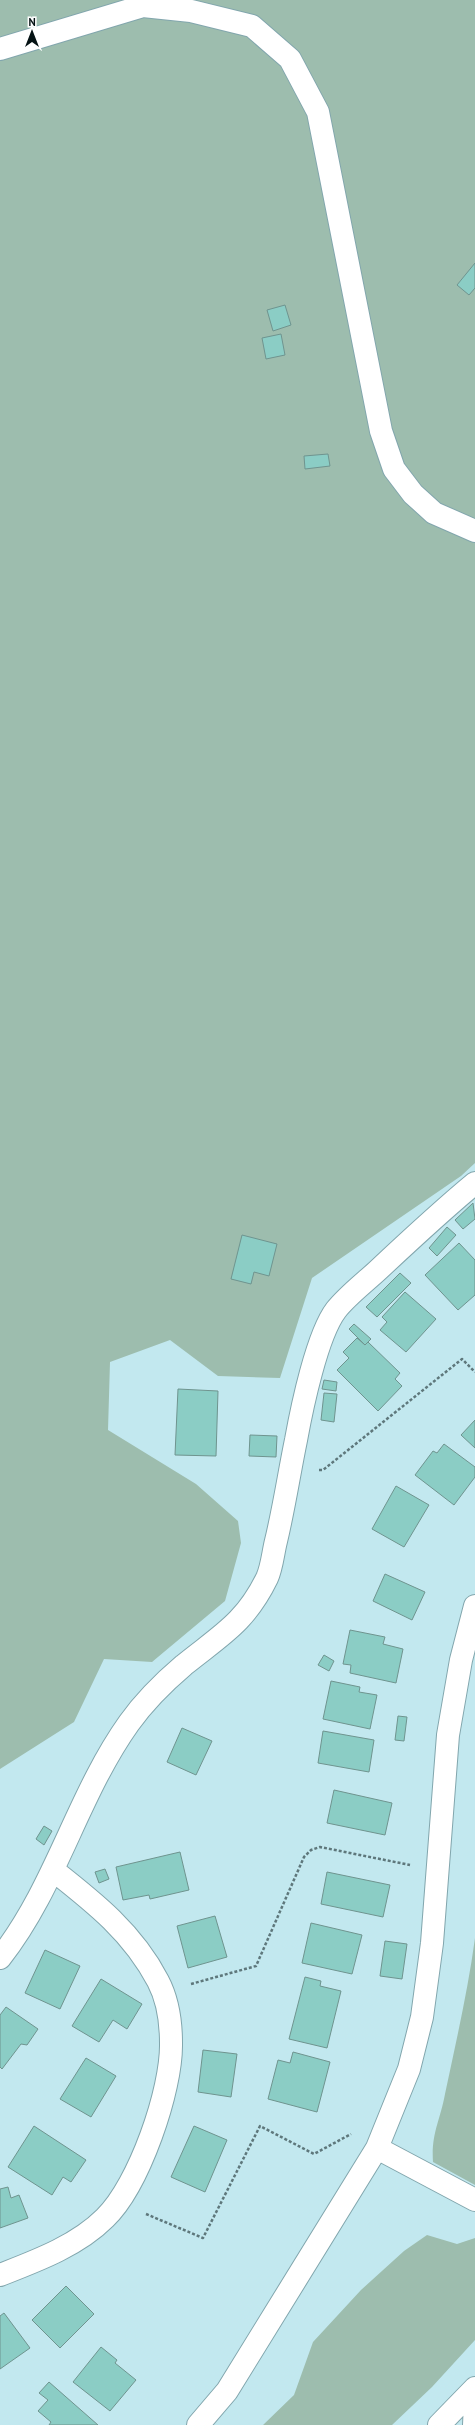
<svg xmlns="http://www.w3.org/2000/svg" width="475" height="2425" viewBox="0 0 475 2425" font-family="'PT Sans',sans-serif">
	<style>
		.green { fill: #9dbdae }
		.building { fill: #8bcdc5; stroke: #6f948f }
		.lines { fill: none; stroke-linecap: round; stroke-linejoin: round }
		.minor-casing { stroke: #82a6ad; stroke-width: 24 }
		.tertiary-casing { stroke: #82a6ad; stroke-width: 24 }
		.path { stroke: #5e777b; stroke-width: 2.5; stroke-dasharray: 3 2; stroke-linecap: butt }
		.minor { stroke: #fff; stroke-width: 22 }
		.tertiary { stroke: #fff; stroke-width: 22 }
	</style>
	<rect width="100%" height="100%" fill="#c2e8ef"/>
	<path class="green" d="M 0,0 L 475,0 L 475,1163 L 461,1176 L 312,1278 L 280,1378 L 218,1376 L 170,1340 L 110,1362 L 108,1430 L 196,1484 L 238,1521 L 241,1543 L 225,1601 L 152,1662 L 104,1659 L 74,1722 L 0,1769 Z
		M 475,1938 L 475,2185 L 433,2162 C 431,2134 440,2121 445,2094 C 456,2042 468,1990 475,1938 Z
		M 427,2235 L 457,2244 L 475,2238 L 475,2340 L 432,2387 L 392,2425 L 263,2425 L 294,2395 L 313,2342 L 361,2290 L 404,2251 Z"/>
	<path class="building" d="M 475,263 L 475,288 L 469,295 L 457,285 Z
		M 285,305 L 291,325 L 273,331 L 267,310 Z
		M 281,334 L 285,355 L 266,359 L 262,338 Z
		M 328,454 L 330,466 L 305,469 L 304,456 Z
		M 473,1203 L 475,1219 L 463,1229 L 455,1220 Z
		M 447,1227 L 456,1235 L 437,1256 L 429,1248 Z
		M 242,1235 L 277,1244 L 269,1276 L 254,1272 L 251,1284 L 231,1279 Z
		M 459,1243 L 475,1260 L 475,1295 L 458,1310 L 425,1275 Z
		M 400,1273 L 411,1283 L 377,1317 L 366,1307 Z
		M 405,1292 L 436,1319 L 406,1352 L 380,1330 L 387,1322 L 382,1317 Z
		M 354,1324 L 371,1339 L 365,1345 L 349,1329 Z
		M 357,1338 L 365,1345 L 368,1342 L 400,1373 L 395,1379 L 402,1386 L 378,1411 L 337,1370 L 349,1358 L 343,1352 Z
		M 324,1380 L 337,1382 L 336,1391 L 322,1389 Z
		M 178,1389 L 218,1391 L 216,1456 L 175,1455 Z
		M 324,1393 L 337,1394 L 334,1422 L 321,1420 Z
		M 475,1420 L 475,1448 L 461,1435 Z
		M 250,1435 L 277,1436 L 276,1457 L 249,1456 Z
		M 444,1444 L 475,1467 L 475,1477 L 454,1505 L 415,1475 L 433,1451 L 437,1453 Z
		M 396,1486 L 429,1505 L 404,1547 L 372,1529 Z
		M 385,1574 L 425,1592 L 412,1620 L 373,1601 Z
		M 350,1630 L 385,1637 L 383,1644 L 403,1649 L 396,1683 L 350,1673 L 351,1665 L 343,1664 Z
		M 324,1655 L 334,1661 L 329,1671 L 318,1665 Z
		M 331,1681 L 360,1687 L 359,1692 L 377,1695 L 370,1729 L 323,1719 Z
		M 398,1716 L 407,1717 L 404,1741 L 395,1740 Z
		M 182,1728 L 212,1741 L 196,1775 L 167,1762 Z
		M 323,1731 L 374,1740 L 369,1772 L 318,1763 Z
		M 334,1790 L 392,1803 L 385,1835 L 327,1823 Z
		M 44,1826 L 52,1831 L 44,1845 L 36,1839 Z
		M 180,1852 L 189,1890 L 150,1899 L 149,1895 L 123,1900 L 116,1867 Z
		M 105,1869 L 109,1879 L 99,1883 L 95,1872 Z
		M 327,1872 L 390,1885 L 383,1917 L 321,1904 Z
		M 215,1916 L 227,1957 L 188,1968 L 177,1926 Z
		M 311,1923 L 362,1935 L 352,1974 L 302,1963 Z
		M 385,1941 L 407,1944 L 402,1979 L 380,1976 Z
		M 45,1950 L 80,1966 L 60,2009 L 25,1993 Z
		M 305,1977 L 321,1981 L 320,1986 L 341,1991 L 327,2048 L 289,2039 Z
		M 101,1979 L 142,2004 L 127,2029 L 113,2020 L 99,2042 L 72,2026 Z
		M 6,2007 L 38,2029 L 27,2045 L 21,2044 L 2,2069 L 0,2067 L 0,2015 Z
		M 203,2050 L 237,2054 L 231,2097 L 198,2092 Z
		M 293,2052 L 330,2062 L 317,2112 L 268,2099 L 278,2060 L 290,2063 Z
		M 86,2058 L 116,2076 L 91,2117 L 60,2099 Z
		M 34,2126 L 86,2160 L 71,2182 L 63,2177 L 52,2195 L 8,2167 Z
		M 194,2126 L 227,2140 L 205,2192 L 171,2177 Z
		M 8,2187 L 11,2198 L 19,2195 L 28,2218 L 0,2228 L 0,2189 Z
		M 66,2286 L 94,2314 L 60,2348 L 32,2320 Z
		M 4,2313 L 30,2348 L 0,2369 L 0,2316 Z
		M 101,2347 L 117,2360 L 115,2363 L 136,2380 L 110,2411 L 73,2382 Z
		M 49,2382 L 98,2425 L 49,2425 L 51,2422 L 38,2411 L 48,2400 L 39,2393 Z"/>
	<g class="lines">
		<defs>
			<path id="minor" d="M 0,1958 C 56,1887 77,1796 129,1723 C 144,1702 164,1682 184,1665 C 221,1635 245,1623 267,1578 C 272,1567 273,1553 276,1541 C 284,1508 289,1474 296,1440 C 302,1407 317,1335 336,1310 C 347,1296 364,1283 377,1271 C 409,1241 441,1211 475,1183
				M 0,2275 C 36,2261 77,2246 105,2218 C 139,2185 172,2090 171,2043 C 171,2022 168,2000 158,1981 C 133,1933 95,1903 53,1870
				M 439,2425 L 475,2388
				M 474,2425 L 475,2403"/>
			<path id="tertiary" d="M 0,49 L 143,6 L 191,11 L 252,26 L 290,59 L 318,112 L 381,431 L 394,469 L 413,494 L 434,513 L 475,531
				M 377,2148 L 475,2200
				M 198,2425 L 227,2391 L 377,2148 L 409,2069 L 422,2017 L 432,1943 L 448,1735 L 461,1660 L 475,1606"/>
		</defs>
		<use href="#minor" class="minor-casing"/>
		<use href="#tertiary" class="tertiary-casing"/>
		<path class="path" d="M 319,1470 L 323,1470 L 462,1359 L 475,1372
			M 191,1984 L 256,1966 L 304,1857 L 311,1850 L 320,1847 L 410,1865
			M 146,2214 L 203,2238 L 260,2126 L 314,2154 L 351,2134"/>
		<use href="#minor" class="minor"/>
		<use href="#tertiary" class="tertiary"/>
	</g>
	<g transform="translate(32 32)" stroke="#ffffff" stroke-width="3" paint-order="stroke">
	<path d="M0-3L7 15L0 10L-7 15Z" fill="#051214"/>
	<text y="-6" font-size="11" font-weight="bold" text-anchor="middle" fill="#051214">N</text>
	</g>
</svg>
